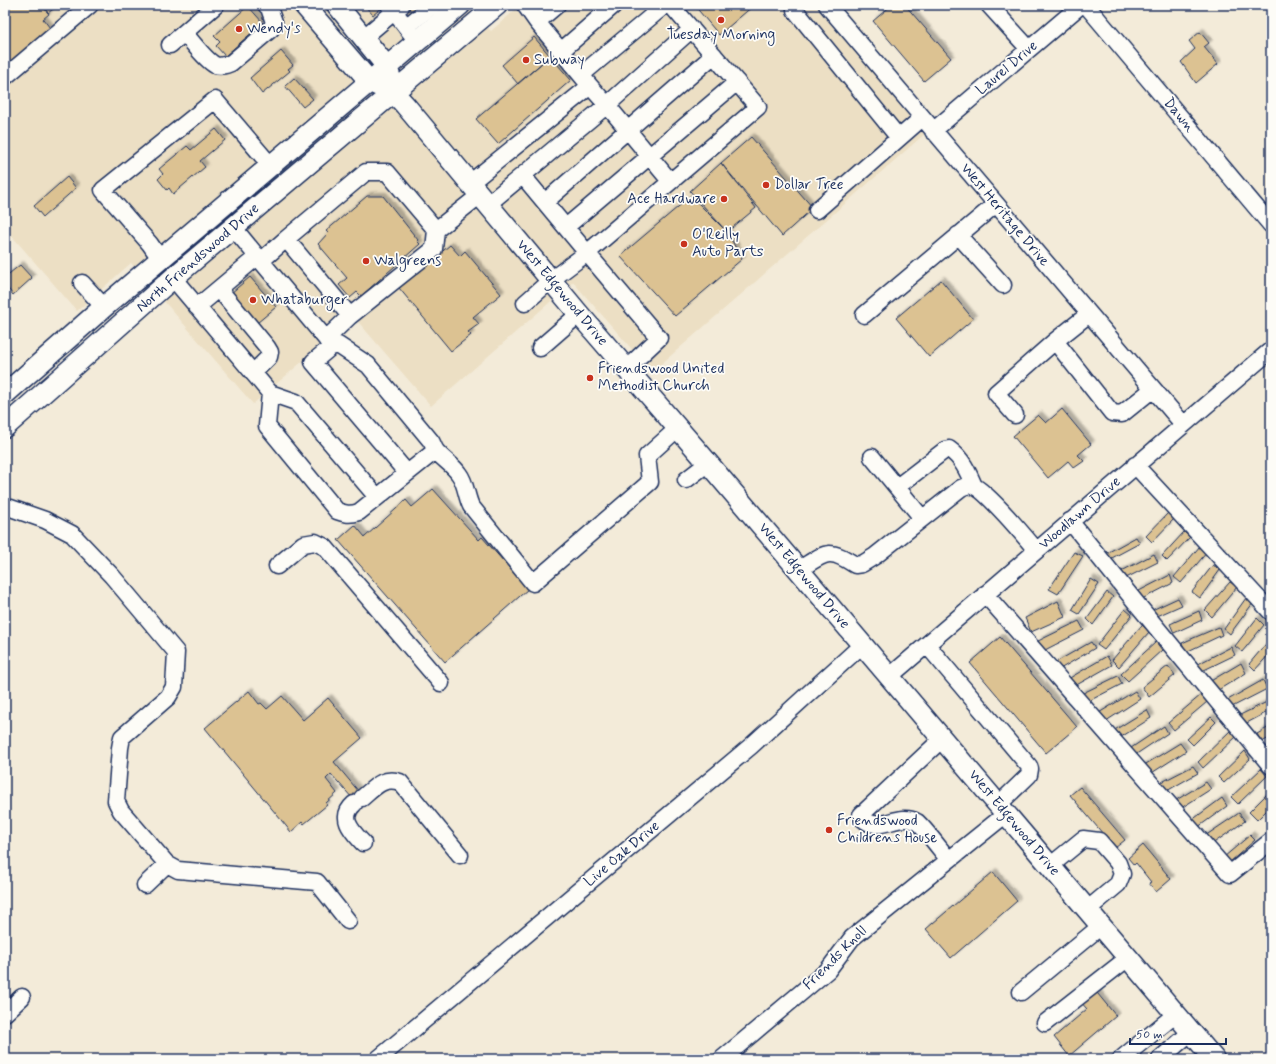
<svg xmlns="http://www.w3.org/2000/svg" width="1276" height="1064" viewBox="0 0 1276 1064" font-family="Mynerve,sans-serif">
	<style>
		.built { fill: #ecdfc4 }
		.building { fill: #dcc292; stroke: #1b2f5e; filter: url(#shadow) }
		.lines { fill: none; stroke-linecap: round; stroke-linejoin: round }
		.minor-casing { stroke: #1b2f5e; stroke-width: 19 }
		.major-casing { stroke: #1b2f5e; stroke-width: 23 }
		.minor { stroke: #fdfcf7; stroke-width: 16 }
		.major { stroke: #fdfcf7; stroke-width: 20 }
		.poi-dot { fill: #c8321e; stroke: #fdfcf7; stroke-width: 1.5 }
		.labels { text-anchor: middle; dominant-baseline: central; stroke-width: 3.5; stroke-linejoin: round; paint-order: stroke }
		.poi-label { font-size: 15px; fill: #1b2f5e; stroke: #fdfcf7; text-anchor: start }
		.street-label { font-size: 15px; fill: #1b2f5e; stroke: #fdfcf7 }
	</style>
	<defs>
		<filter id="shadow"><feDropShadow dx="3.5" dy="-3.5" stdDeviation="1" flood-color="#0004"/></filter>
	</defs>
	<rect width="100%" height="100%" fill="#f3ebd9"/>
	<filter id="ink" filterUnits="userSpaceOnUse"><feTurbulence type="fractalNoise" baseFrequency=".025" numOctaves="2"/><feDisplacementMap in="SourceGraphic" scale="8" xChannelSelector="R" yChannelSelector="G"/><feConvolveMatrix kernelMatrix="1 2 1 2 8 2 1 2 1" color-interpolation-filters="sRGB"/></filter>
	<g filter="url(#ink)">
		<path class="built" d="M 5,5 L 290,5 L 302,19 L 317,5 L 469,5 L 491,31 L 521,5 L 817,5 L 927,132 L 652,372 L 573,282 L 431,406 L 354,317 L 253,404 L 131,263 L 77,311 L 5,228 Z"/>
		<path class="building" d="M 5,5 L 42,5 L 49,14 L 43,19 L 50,28 L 5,66 Z
			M 42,5 L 58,5 L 48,13 Z
			M 364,5 L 383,5 L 384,6 L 373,15 Z
			M 400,5 L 419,5 L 408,15 Z
			M 694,5 L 754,5 L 719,35 Z
			M 892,5 L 905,5 L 951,58 L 924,81 L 873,21 Z
			M 248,6 L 263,23 L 225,56 L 216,46 L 220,42 L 214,36 Z
			M 1200,32 L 1209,43 L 1204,47 L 1218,64 L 1196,83 L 1181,62 L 1195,49 L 1189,41 Z
			M 534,37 L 550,56 L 518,84 L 502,65 Z
			M 281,51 L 293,65 L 288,69 L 290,71 L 262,94 L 250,78 Z
			M 550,56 L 571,80 L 498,144 L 476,119 Z
			M 294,78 L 313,99 L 303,107 L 285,86 Z
			M 216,129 L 225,140 L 200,161 L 205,167 L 173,194 L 169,188 L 167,190 L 158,179 L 163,174 L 159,169 L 187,146 L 191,150 Z
			M 751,137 L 813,208 L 782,236 L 721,163 Z
			M 721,163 L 756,208 L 727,232 L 690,191 Z
			M 67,177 L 76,188 L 43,217 L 34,206 Z
			M 367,196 L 383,196 L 418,240 L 417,241 L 420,244 L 361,296 L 357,292 L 350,298 L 339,285 L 347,278 L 318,244 L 328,233 L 326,231 Z
			M 691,196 L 727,232 L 742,259 L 675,316 L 620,256 Z
			M 450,245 L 460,256 L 465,251 L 501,294 L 473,317 L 479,324 L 468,332 L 471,335 L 451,351 L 399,288 Z
			M 20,265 L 32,278 L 13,295 L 5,285 L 5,277 Z
			M 250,277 L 276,307 L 257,323 L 231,293 Z
			M 941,280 L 973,319 L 929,357 L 896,318 Z
			M 1062,409 L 1091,444 L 1078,455 L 1084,461 L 1074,468 L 1068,461 L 1048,478 L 1013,436 L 1038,415 L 1046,423 Z
			M 433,489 L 479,540 L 482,537 L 528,589 L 445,662 L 338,540 L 355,525 L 365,537 L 406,500 L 412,507 Z
			M 1169,512 L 1175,518 L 1152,542 L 1146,536 Z
			M 1184,532 L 1190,537 L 1167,561 L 1162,556 Z
			M 1136,537 L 1140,543 L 1110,559 L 1107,553 Z
			M 1200,546 L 1207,552 L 1181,583 L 1174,577 Z
			M 1074,552 L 1083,556 L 1058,594 L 1049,589 Z
			M 1154,554 L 1158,562 L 1122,580 L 1118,573 Z
			M 1213,565 L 1220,570 L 1200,598 L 1192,592 Z
			M 1170,575 L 1173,583 L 1140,600 L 1137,592 Z
			M 1091,579 L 1099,584 L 1079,614 L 1072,610 Z
			M 1230,582 L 1237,587 L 1212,617 L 1205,610 Z
			M 1107,592 L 1113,597 L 1093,625 L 1087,619 Z
			M 1178,598 L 1182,605 L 1155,617 L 1152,610 Z
			M 1246,598 L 1253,603 L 1230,634 L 1224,629 Z
			M 1058,601 L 1065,617 L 1031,632 L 1025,618 Z
			M 1125,609 L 1132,615 L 1104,650 L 1097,645 Z
			M 1199,611 L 1202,620 L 1174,633 L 1170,624 Z
			M 1257,618 L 1264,625 L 1242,652 L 1235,646 Z
			M 1079,621 L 1084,630 L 1043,651 L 1038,641 Z
			M 1142,625 L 1149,632 L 1119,667 L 1112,660 Z
			M 1219,627 L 1222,635 L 1186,652 L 1182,643 Z
			M 1000,637 L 1077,727 L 1046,753 L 970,663 Z
			M 1271,638 L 1271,652 L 1255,670 L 1249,664 Z
			M 1091,642 L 1095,648 L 1060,669 L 1056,662 Z
			M 1156,642 L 1162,650 L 1128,681 L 1121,674 Z
			M 1231,647 L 1235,655 L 1202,671 L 1198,664 Z
			M 1107,656 L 1112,665 L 1073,687 L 1068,679 Z
			M 1241,663 L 1246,673 L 1215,692 L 1209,682 Z
			M 1168,666 L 1175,675 L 1149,697 L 1142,687 Z
			M 1118,676 L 1122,684 L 1085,703 L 1081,694 Z
			M 1263,680 L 1267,689 L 1230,708 L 1226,701 Z
			M 249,691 L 259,704 L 261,703 L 267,709 L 282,696 L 303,720 L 328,698 L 362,738 L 334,762 L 360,793 L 353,799 L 331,774 L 326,779 L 337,793 L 326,803 L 327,805 L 304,824 L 302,822 L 291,832 L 205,728 Z
			M 1135,691 L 1140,699 L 1103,723 L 1097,714 Z
			M 1201,695 L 1207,702 L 1174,730 L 1168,723 Z
			M 1271,700 L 1271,710 L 1245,724 L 1240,715 Z
			M 1147,710 L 1151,718 L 1118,739 L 1113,731 Z
			M 1211,717 L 1216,722 L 1193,745 L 1187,739 Z
			M 1164,726 L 1168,733 L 1132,757 L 1128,750 Z
			M 1271,726 L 1271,737 L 1262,742 L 1257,734 Z
			M 1231,730 L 1237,736 L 1203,768 L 1198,762 Z
			M 1180,743 L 1186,751 L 1147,776 L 1141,767 Z
			M 1245,751 L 1250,759 L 1224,783 L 1218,777 Z
			M 1193,766 L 1198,773 L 1165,792 L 1160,783 Z
			M 1261,769 L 1267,776 L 1238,804 L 1231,797 Z
			M 1206,782 L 1211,789 L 1178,810 L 1173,802 Z
			M 1080,787 L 1125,840 L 1115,848 L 1070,795 Z
			M 1271,790 L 1271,806 L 1257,820 L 1249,812 Z
			M 1222,798 L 1227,806 L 1194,830 L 1188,823 Z
			M 1239,813 L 1245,821 L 1208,847 L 1202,838 Z
			M 1250,835 L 1255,840 L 1229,863 L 1224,857 Z
			M 1143,845 L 1171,879 L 1156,892 L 1149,883 L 1151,882 L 1136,863 L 1134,865 L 1128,858 Z
			M 993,872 L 1017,901 L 951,958 L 926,929 Z
			M 1093,988 L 1116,1016 L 1069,1056 L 1054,1037 L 1087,1009 L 1079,1000 Z"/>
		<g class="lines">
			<defs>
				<path id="minor" d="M 389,5 L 417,41
					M 525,5 L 537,22 L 557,5
					M 795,5 L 795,10 L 899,138
					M 827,5 L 1183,424
					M 989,5 L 1029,49
					M 1086,5 L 1271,225
					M 406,27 L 432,6
					M 184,33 C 192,41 205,60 215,65 C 221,67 226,65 231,63 L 271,29 L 274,22 L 269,8 L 266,5
					M 363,38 L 401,6
					M 170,45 L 216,5
					M 561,51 L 614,5
					M 581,75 L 665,5
					M 5,77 L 90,5
					M 590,86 L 607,105 L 692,29
					M 933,131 L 1081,5
					M 523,176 L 587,253 L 659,338 L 626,369
					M 470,183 L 590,86 L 537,22
					M 545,202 L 714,55
					M 488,204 L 607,105 L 670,181
					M 817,210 L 922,118
					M 233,227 L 261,261 L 286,239
					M 566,227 L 737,82
					M 436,230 L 434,249 L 350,316 L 286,239 L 366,172 L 387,172 L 436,230 L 480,195
					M 958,235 L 1003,285
					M 161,260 L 150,244 L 103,190 L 215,100 L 271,166
					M 261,261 L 326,339 L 331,347
					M 173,278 L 270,393 L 296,402 L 377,497
					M 82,283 L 104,307
					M 219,289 L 267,347 L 270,352 L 269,357 L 253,373
					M 525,303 L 551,280 L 587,253 L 758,107 L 671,5
					M 197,307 L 258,256
					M 1089,314 L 1055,341 L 1112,413 L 1122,414 L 1153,389
					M 864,315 L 996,204
					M 326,339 L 350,316
					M 540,348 L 579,314
					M 270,393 L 267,426 L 337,511 C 345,514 350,515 359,512 L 435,451
					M 1015,415 L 996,393 L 1055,341
					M 872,457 L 922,518
					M 1135,465 L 1271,612
					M 407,473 L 313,362 L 331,347 L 338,345 L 368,365 L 431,441 C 433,444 434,449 437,452 C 444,460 453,465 459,474 C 466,483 466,496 471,506 L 533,583 L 650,482 L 647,456 L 677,429
					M 686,480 L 708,463
					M 897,487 L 945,450 L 949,449 C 962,458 968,472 974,486
					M 5,506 L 45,520 L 72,534 L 112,576 L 176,652 L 174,687 L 168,697 L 122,737 L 120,748 L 116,801 L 121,811 L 167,864 L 178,870 L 317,882 L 348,921
					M 1070,521 L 1137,604 L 1271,766
					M 277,566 L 303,544 L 315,542 L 325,547 L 441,683
					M 798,570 C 825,554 827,546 855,565 L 862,564 L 875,556 L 961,488 C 965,486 969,485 973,486 C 985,489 1026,538 1036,550
					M 985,594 L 1230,874 L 1271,841
					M 927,645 L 1029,766 L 1030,769 L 1029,775 L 998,805
					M 889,677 L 1271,350
					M 942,739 L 861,815 L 862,818 C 880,835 897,811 917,822 C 922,825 943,853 949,860
					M 362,798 C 374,788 383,776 400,782 L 460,855
					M 354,804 C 338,818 353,832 363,843
					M 1050,866 L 1083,839 L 1099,841 L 1118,863 L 1122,874 L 1118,884 L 1087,910
					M 145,885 L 167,864
					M 1021,992 L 1101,926
					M 5,1013 L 22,997
					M 1045,1023 L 1128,958
					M 378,1059 L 751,746 L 862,645
					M 722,1059 L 828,970 L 852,938 L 1006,814
					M 1121,1059 L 1176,1014
					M 1160,1059 L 1191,1032"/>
				<path id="major" d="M 304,5 L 370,82 L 394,93 L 405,105 L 579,314 L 708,463 L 1214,1059
					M 337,5 L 387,67 L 391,79
					M 5,394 L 104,307 L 460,5
					M 5,427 L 173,278 L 497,5"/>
			</defs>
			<use href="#minor" class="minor-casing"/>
			<use href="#major" class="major-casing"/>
			<use href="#minor" class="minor"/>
			<use href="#major" class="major"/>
		</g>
	</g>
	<g class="poi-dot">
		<circle cx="721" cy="20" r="4"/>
		<circle cx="239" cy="29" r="4"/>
		<circle cx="526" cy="60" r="4"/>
		<circle cx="766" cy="185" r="4"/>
		<circle cx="724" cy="199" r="4"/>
		<circle cx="684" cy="244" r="4"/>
		<circle cx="366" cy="261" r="4"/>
		<circle cx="253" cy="300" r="4"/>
		<circle cx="590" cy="378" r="4"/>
		<circle cx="829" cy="830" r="4"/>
	</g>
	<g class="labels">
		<g class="poi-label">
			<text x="247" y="29">Wendy's</text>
			<text x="721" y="35" text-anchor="middle">Tuesday Morning</text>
			<text x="534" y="60">Subway</text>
			<text x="774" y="185">Dollar Tree</text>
			<text x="716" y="199" text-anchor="end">Ace Hardware</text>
			<text x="692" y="235">O'Reilly<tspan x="692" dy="17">Auto Parts</tspan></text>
			<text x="374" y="261">Walgreens</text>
			<text x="261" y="300">Whataburger</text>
			<text x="598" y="369">Friendswood United<tspan x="598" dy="17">Methodist Church</tspan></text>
			<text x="837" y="821">Friendswood<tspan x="837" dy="17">Childrens House</tspan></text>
		</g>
		<g class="street-label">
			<text transform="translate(1007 68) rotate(-40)">Laurel Drive</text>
			<text transform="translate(1179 115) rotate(50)">Dawn</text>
			<text transform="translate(1005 215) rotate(50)">West Heritage Drive</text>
			<text transform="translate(198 258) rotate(-41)">North Friendswood Drive</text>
			<text transform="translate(562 293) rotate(50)">West Edgewood Drive</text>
			<text transform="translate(1080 513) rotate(-41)">Woodlawn Drive</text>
			<text transform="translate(804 576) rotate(50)">West Edgewood Drive</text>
			<text transform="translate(1014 823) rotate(50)">West Edgewood Drive</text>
			<text transform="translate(622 854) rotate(-40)">Live Oak Drive</text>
			<text transform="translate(835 958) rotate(-45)">Friends Knoll</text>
		</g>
	</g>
	<rect width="1276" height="1064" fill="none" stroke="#fdfcf7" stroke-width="20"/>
	<rect x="10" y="10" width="1256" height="1044" fill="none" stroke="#1b2f5e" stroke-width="1.5" filter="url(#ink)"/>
	<path d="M1130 1038v6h96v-6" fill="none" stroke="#1b2f5e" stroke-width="2"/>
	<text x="1136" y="1038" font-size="12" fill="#1b2f5e" stroke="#fdfcf7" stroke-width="3" paint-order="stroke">50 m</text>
</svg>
